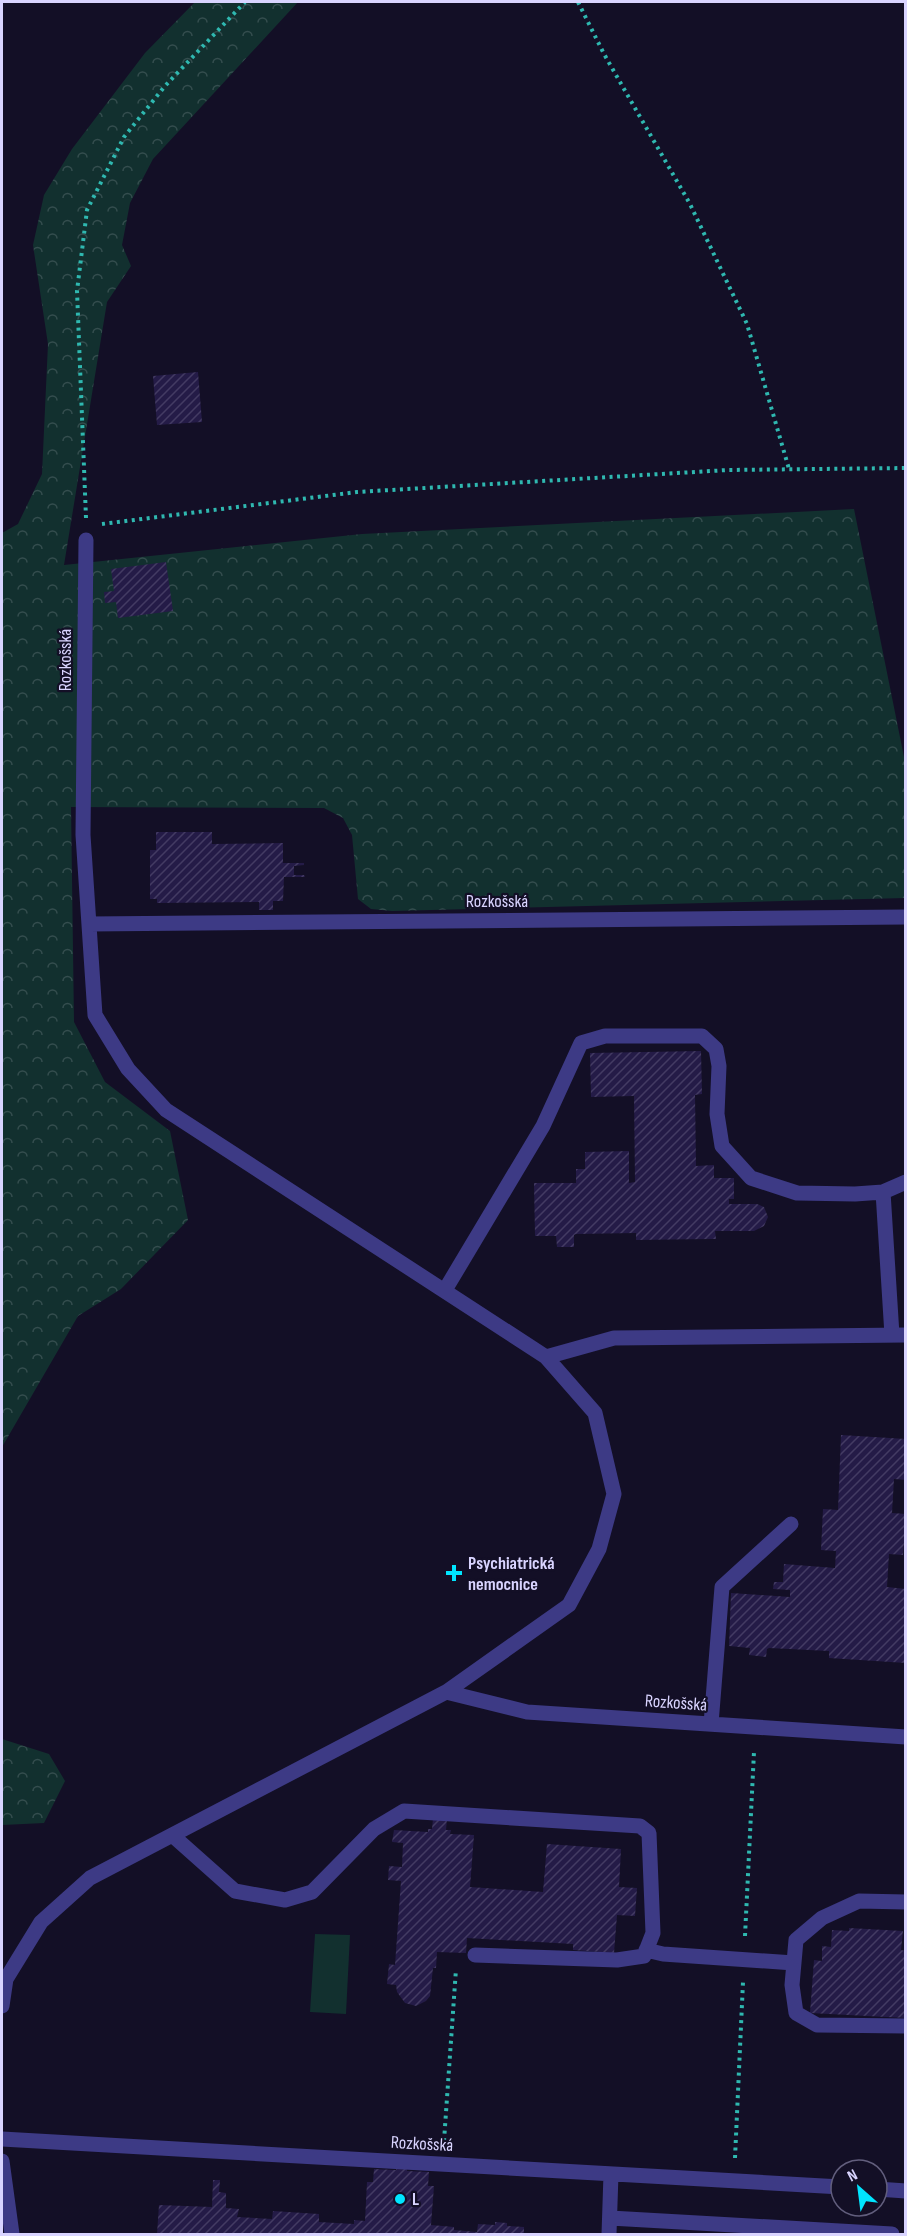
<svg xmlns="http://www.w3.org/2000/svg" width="907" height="2236" viewBox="0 0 907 2236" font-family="'Sofia Sans Condensed',sans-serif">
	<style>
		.forest { fill: url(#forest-crowns) }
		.pitch { fill: #12302f }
		.building { fill: url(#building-hatch) }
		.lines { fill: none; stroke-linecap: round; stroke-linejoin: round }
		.path { stroke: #2fb8b0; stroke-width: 4; stroke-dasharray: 3 4.5; stroke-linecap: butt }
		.minor { stroke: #3d3a85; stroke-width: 15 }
		.poi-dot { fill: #00e5ff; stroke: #130f26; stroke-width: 2 }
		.labels { text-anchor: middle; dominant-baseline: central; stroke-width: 4.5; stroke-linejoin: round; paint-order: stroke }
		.street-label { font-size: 18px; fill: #d9d4ff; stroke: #130f26 }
		.poi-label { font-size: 18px; font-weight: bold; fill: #d9d4ff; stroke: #130f26; text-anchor: start }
	</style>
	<defs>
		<pattern id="forest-crowns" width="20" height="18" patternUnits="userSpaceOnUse" patternTransform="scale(1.5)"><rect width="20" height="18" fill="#12302f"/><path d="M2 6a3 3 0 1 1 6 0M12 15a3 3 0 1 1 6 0" fill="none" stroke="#344d4e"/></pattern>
		<pattern id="building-hatch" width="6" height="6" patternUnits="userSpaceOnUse" patternTransform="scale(1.5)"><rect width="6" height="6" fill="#241b47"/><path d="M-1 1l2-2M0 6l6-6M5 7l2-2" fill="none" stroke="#433b63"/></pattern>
	</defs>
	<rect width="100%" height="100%" fill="#130f26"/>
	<path class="forest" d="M 195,2 L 298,2 L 153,159 L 130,203 L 122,245 L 131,266 L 107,302 L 64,565 L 362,534 L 854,509 L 905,762 L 905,898 L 392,911 L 371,909 L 358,899 L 352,835 L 343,818 L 324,808 L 71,807 L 74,1022 L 105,1082 L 170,1131 L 188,1220 L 121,1289 L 78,1316 L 2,1447 L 2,533 L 18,524 L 42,474 L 48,344 L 33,245 L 44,195 L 72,149 L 145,53 Z
		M 2,1739 L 49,1754 L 65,1781 L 44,1823 L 2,1825 Z"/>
	<path class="pitch" d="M 315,1934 L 350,1935 L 346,2014 L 310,2012 Z"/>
	<path class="building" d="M 198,372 L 202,422 L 157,425 L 153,376 Z
		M 166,562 L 173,611 L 118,618 L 116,602 L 105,603 L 104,592 L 114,591 L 111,569 Z
		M 156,832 L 212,832 L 212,844 L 283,843 L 283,863 L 304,863 L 304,865 L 294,866 L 294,875 L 304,875 L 305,877 L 284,877 L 283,901 L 273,901 L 273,910 L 259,910 L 259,902 L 157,903 L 157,899 L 150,899 L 150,850 L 156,850 Z
		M 701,1051 L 702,1094 L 695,1095 L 696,1166 L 714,1165 L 714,1178 L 734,1178 L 734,1199 L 729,1199 L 729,1204 L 757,1204 L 764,1207 L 768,1217 L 764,1226 L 754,1231 L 715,1231 L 716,1239 L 711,1239 L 636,1240 L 636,1233 L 576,1234 L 574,1235 L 574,1247 L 557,1247 L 556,1236 L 535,1236 L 534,1183 L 576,1183 L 576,1169 L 585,1169 L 585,1152 L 629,1151 L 629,1183 L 635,1182 L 634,1096 L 591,1097 L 590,1053 Z
		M 841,1435 L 906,1439 L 906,1480 L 894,1479 L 892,1513 L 906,1514 L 903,1555 L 889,1554 L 887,1587 L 906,1589 L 906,1663 L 829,1658 L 829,1651 L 769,1648 L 767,1649 L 766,1657 L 749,1655 L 750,1648 L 729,1646 L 731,1593 L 790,1597 L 790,1590 L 773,1589 L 774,1582 L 783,1582 L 784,1564 L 835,1568 L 836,1551 L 821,1550 L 823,1509 L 838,1510 Z
		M 433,1818 L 447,1819 L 446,1830 L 451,1830 L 450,1834 L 474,1835 L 470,1887 L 543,1892 L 547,1844 L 621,1849 L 619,1887 L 637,1888 L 635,1916 L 617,1915 L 614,1953 L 573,1950 L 573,1944 L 467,1938 L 466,1953 L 437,1952 L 436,1968 L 433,1968 L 430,1996 L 426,2001 L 416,2006 L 405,2003 L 397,1992 L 396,1985 L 387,1984 L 389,1964 L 395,1965 L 401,1881 L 388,1880 L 389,1866 L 402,1867 L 403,1843 L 392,1842 L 394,1830 L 428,1832 L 428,1829 L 432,1829 Z
		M 849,1928 L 903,1931 L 901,1950 L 906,1951 L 906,2018 L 810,2013 L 814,1960 L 822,1961 L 822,1946 L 831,1947 L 832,1930 L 849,1931 Z
		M 396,2167 L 407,2167 L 407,2171 L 429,2172 L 428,2186 L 434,2186 L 431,2225 L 454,2227 L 454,2230 L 477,2232 L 478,2224 L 495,2225 L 495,2222 L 507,2223 L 507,2226 L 524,2227 L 524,2234 L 157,2234 L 159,2205 L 212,2207 L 213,2180 L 220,2180 L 219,2192 L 226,2193 L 226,2208 L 239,2209 L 237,2217 L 272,2219 L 273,2211 L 319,2214 L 319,2222 L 354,2224 L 354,2220 L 365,2221 L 367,2182 L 373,2182 L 374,2169 L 396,2170 Z"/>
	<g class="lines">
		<path class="path" d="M 578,2 L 604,54 L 690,204 L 747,324 L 789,469
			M 86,518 L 77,291 L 87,210 L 124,137 L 165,86 L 245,2
			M 102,524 L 357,492 L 728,470 L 906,468
			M 745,1936 L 754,1752
			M 444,2141 L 456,1969
			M 735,2158 L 743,1982"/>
		<path class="minor" d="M 89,924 L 906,917
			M 883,1192 L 892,1335
			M 445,1290 L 543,1126 L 581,1043 L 605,1036 L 702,1036 L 716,1049 L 719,1066 L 717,1114 L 722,1146 L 751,1178 L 797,1193 L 855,1194 L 883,1192 L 906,1182
			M 546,1357 L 614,1338 L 906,1335
			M 446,1692 L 527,1712 L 906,1737
			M 711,1724 L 722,1587 L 791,1524
			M 172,1835 L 235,1891 L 285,1900 L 312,1892 L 374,1829 L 404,1811 L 640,1826 L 649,1833 L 653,1933 L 644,1956 L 617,1960 L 475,1955
			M 906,1902 L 859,1901 L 822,1918 L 796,1940 L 792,1985 L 796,2013 L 817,2025 L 906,2026
			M 646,1950 L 663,1954 L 794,1963
			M 2,2006 L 6,1979 L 41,1922 L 90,1878 L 446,1692 L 569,1605 L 599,1549 L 614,1494 L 595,1413 L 546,1357 L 166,1110 L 128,1069 L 95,1015 L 83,835 L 86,540
			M 2,2139 L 841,2187
			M 2,2161 L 12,2234
			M 877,2189 L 906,2191
			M 610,2218 L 892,2234
			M 609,2234 L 611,2174"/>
	</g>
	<g class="poi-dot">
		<path d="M451 1564h6v6h6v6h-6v6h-6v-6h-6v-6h6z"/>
		<circle cx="400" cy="2199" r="6"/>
	</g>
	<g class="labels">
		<g class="street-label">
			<text transform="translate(65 660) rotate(-90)">Rozkošská</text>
			<text x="497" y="901">Rozkošská</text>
			<text transform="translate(676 1703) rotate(4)">Rozkošská</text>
			<text transform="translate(422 2144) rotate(3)">Rozkošská</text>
		</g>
		<g class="poi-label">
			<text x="468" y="1563">Psychiatrická<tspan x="468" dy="21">nemocnice</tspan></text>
			<text x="412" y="2199">L</text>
		</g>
	</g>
	<rect width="907" height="2236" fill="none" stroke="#d9d4ff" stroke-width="6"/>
	<g transform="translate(859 2188) rotate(332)"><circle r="28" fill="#130f26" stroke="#625e7d" stroke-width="1.5"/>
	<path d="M0-4.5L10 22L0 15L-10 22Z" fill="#00e5ff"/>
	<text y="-9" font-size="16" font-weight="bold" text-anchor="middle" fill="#d9d4ff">N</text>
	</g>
</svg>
